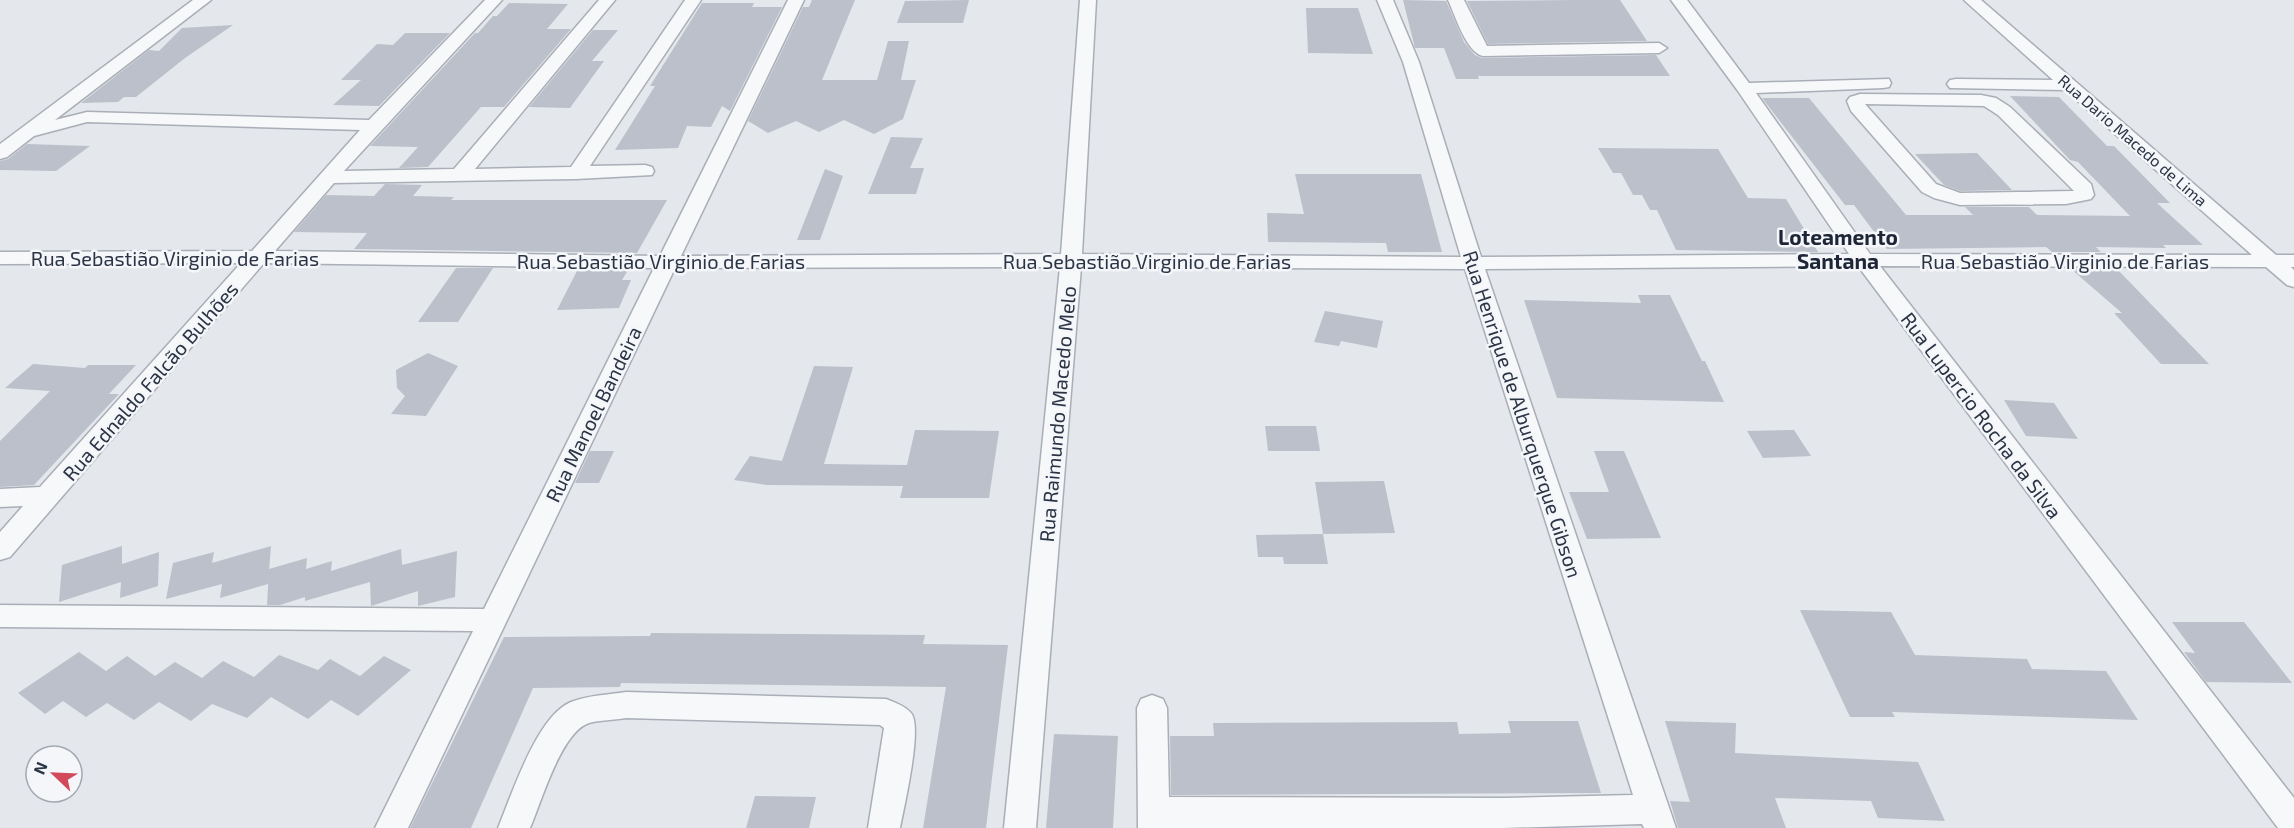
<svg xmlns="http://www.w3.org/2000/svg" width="2294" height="828" viewBox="0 0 2294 828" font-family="'Exo 2',sans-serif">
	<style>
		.building { fill: #bbc0ca }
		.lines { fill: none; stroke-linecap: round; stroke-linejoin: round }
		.street-casing { stroke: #a9aeb7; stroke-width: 3 }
		.street { fill: #f7f8fa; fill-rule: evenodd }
		.labels { text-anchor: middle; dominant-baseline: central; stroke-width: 5; stroke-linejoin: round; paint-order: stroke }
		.far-street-label { font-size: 16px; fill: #2b3445; stroke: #f4f6f9 }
		.street-label { font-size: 20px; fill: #2b3445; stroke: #f4f6f9 }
		.neighbourhood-label { font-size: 21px; font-weight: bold; fill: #1d2536; stroke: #f4f6f9 }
	</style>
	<rect width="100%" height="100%" fill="#e4e7ec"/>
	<path class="building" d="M 812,0 L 855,0 L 822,80 L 877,80 L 888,41 L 909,41 L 901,80 L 916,80 L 903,119 L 874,134 L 844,120 L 819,132 L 796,121 L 768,133 L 748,121 L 803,7 L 809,7 Z
		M 969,0 L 963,23 L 897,23 L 905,1 Z
		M 1403,0 L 1446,1 L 1464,42 L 1475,55 L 1482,58 L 1656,55 L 1670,76 L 1478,76 L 1479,79 L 1456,79 L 1444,48 L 1415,48 Z
		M 1577,0 L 1620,0 L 1647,41 L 1488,44 L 1467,1 Z
		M 509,3 L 568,4 L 547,29 L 571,29 L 504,107 L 481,107 L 428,167 L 399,168 L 418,147 L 370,146 L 475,33 L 478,33 L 493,16 L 497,16 Z
		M 702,3 L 754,3 L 752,7 L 782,7 L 730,111 L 722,106 L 711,127 L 687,126 L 678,148 L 615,150 L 655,86 L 650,86 Z
		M 1306,8 L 1358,8 L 1373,54 L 1308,53 Z
		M 233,25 L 185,58 L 136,97 L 124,97 L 118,102 L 81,103 L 149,50 L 159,51 L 182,28 Z
		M 593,30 L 618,30 L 592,61 L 604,61 L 570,108 L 529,107 Z
		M 405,33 L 450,33 L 379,106 L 333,105 L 361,80 L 341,80 L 377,44 L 393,45 Z
		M 2010,96 L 2059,97 L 2107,146 L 2114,146 L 2170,203 L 2157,203 L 2203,245 L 2163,245 L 2166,248 L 2096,247 L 2101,252 L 2052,252 L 2046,247 L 1887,249 L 1854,205 L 1845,205 L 1762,98 L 1809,98 L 1906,215 L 1973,215 L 1965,207 L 2029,207 L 2037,215 L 2130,216 L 2078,162 L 2070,160 Z
		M 891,137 L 923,138 L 910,168 L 924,168 L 916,194 L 868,194 Z
		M 27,144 L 90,146 L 56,171 L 0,170 L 0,161 L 8,159 Z
		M 1598,148 L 1718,149 L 1748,198 L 1786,199 L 1818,252 L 1676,250 L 1657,210 L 1650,210 L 1642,195 L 1633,195 L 1621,173 L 1613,173 Z
		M 1977,153 L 2012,190 L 1960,191 L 1944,185 L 1915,154 Z
		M 825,169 L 843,176 L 820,240 L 797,240 Z
		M 1295,174 L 1421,174 L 1442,252 L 1388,252 L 1386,243 L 1268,242 L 1267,213 L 1304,214 Z
		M 385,184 L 422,185 L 413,196 L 454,197 L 451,200 L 667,200 L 637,253 L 354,249 L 367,233 L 294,232 L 326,195 L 374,196 Z
		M 456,268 L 493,268 L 458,322 L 418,322 Z
		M 578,269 L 628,270 L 622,280 L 631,280 L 619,308 L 557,310 Z
		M 2071,269 L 2117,269 L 2209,364 L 2161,364 L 2114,313 L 2122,313 Z
		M 1638,295 L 1670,295 L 1702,361 L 1705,361 L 1724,402 L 1557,398 L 1524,300 L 1641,303 Z
		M 1325,311 L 1383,321 L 1377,348 L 1341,341 L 1339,346 L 1314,342 Z
		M 428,353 L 458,366 L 426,416 L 391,414 L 405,396 L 397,388 L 396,370 Z
		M 33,364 L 85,368 L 88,365 L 136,365 L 109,394 L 119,394 L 34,485 L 0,487 L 0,441 L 50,391 L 5,388 Z
		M 814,366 L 853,367 L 824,464 L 907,465 L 915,430 L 999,431 L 989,498 L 900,498 L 903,486 L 767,485 L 734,480 L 750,456 L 782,461 Z
		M 2004,400 L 2054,403 L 2078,439 L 2026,436 Z
		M 1265,426 L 1316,426 L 1320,451 L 1268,451 Z
		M 1794,430 L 1811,456 L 1763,458 L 1747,431 Z
		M 590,451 L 614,451 L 599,483 L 575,483 Z
		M 1594,451 L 1624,451 L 1661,538 L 1587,539 L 1569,492 L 1609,492 Z
		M 1384,481 L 1395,533 L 1323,534 L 1315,482 Z
		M 1323,534 L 1328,564 L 1284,564 L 1283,557 L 1258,557 L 1256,535 Z
		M 122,546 L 122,564 L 159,552 L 158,586 L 120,598 L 121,582 L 59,602 L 62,565 Z
		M 271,546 L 268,584 L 220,598 L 222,584 L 166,599 L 173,563 L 214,552 L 212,563 Z
		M 401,549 L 402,565 L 457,551 L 455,597 L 418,606 L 418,591 L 371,606 L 370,582 L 305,601 L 305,597 L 280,605 L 267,605 L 269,569 L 307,558 L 306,569 L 332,561 L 331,571 Z
		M 1800,610 L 1891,612 L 1915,655 L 2027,659 L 2032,669 L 2106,671 L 2138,720 L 1892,712 L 1895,717 L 1850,717 Z
		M 2172,622 L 2244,622 L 2292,683 L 2206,682 L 2184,652 L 2195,653 Z
		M 651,633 L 925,635 L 923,644 L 1008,645 L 986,828 L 923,828 L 946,687 L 621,683 L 620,687 L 533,688 L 471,828 L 410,828 L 504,637 L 650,636 Z
		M 79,652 L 106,671 L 127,656 L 155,676 L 175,662 L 202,678 L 223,661 L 254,677 L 279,655 L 318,670 L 330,659 L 360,676 L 384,656 L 411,670 L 358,716 L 331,700 L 308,719 L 271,697 L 247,718 L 212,704 L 191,721 L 159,702 L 134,720 L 107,703 L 86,717 L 63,701 L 45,714 L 18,693 Z
		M 1508,721 L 1578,721 L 1601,793 L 1171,795 L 1170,736 L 1214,736 L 1213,723 L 1457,722 L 1459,734 L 1511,733 Z
		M 1665,721 L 1736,723 L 1735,753 L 1918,762 L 1945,821 L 1878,818 L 1871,801 L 1775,798 L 1786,828 L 1678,828 L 1670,801 L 1690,802 Z
		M 1054,734 L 1118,736 L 1113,828 L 1046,828 Z
		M 755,796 L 816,797 L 809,828 L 746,828 Z"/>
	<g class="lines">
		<defs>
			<path id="street" d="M 193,0 L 211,0 L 55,120 L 87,112 L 369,120 L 485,0 L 502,0 L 344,171 L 454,169 L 599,0 L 615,0 L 475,169 L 571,167 L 685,0 L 701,0 L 590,166 L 645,165 L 652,167 L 654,171 L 652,175 L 576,179 L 334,183 L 275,251 L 660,256 L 788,0 L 804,0 L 681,256 L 1061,254 L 1080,0 L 1096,0 L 1082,254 L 1461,257 L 1403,62 L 1377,0 L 1393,0 L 1419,62 L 1481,257 L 1849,254 L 1738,91 L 1671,0 L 1687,0 L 1749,83 L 1889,79 L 1891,83 L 1889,87 L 1883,88 L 1756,93 L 1870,254 L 2252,255 L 2065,90 L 1950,88 L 1947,84 L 1950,80 L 1956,79 L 2053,80 L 1964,0 L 1981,0 L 2276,255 L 2294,255 L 2294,267 L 2291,267 L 2294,270 L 2294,287 L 2287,285 L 2266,267 L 1880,266 L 2294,798 L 2294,828 L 2278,828 L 1858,266 L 1485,269 L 1676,828 L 1644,828 L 1642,824 L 1503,828 L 1138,828 L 1137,708 L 1141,699 L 1152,695 L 1163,699 L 1167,708 L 1169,797 L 1503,798 L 1633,795 L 1465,269 L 1081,267 L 1036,828 L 1004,828 L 1060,267 L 675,268 L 408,828 L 375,828 L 473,631 L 0,627 L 0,605 L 484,609 L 654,268 L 264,263 L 10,557 L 0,560 L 0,532 L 23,506 L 0,507 L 0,489 L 40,487 L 241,263 L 0,264 L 0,252 L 252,251 L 360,130 L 87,122 L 34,136 L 7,157 L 0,159 L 0,144 Z
				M 1448,0 L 1464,0 L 1487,46 L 1659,43 L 1667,48 L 1659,53 L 1483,56 C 1466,52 1455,15 1448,0 Z
				M 1860,94 L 1981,95 L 1996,98 L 2010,107 L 2091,184 L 2094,195 L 2091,199 L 2066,204 L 1960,205 L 1934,198 L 1922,192 L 1851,111 L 1847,101 L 1850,97 ZM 1865,104 L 1984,106 L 1998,115 L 2074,191 L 1960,193 L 1936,184 Z
				M 626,692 L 886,699 C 894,702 905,706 911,713 C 923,726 904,807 900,828 L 868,828 L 884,728 L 880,725 L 626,718 C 614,720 600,720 589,723 C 561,732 541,803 530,828 L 498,828 C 512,794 537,716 571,702 C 588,695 608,695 626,692 Z"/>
		</defs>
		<use href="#street" class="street-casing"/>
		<use href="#street" class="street"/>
	</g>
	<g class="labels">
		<g class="far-street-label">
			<text transform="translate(2133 140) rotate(41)">Rua Dario Macedo de Lima</text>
		</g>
		<g class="street-label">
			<text x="175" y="258">Rua Sebastião Virginio de Farias</text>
			<text x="661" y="261">Rua Sebastião Virginio de Farias</text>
			<text x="1147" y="261">Rua Sebastião Virginio de Farias</text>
			<text x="2065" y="261">Rua Sebastião Virginio de Farias</text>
			<text transform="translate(150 381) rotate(-49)">Rua Ednaldo Falcão Bulhões</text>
			<text transform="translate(593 414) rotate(-64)">Rua Manoel Bandeira</text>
			<text transform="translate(1057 414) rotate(-85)">Rua Raimundo Macedo Melo</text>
			<text transform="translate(1523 414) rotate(72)">Rua Henrique de Alburquerque Gibson</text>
			<text transform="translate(1982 415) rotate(53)">Rua Lupercio Rocha da Silva</text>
		</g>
		<g class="neighbourhood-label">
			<text x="1838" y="236">Loteamento<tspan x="1838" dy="24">Santana</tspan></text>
		</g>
	</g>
	<g transform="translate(54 774) rotate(293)"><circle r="28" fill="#f4f6f9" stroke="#a4a8b1" stroke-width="1.5"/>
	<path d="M0-4.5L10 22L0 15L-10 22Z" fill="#d1495b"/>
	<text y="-9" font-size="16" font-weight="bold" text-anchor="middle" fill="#2b3445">N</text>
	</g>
</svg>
